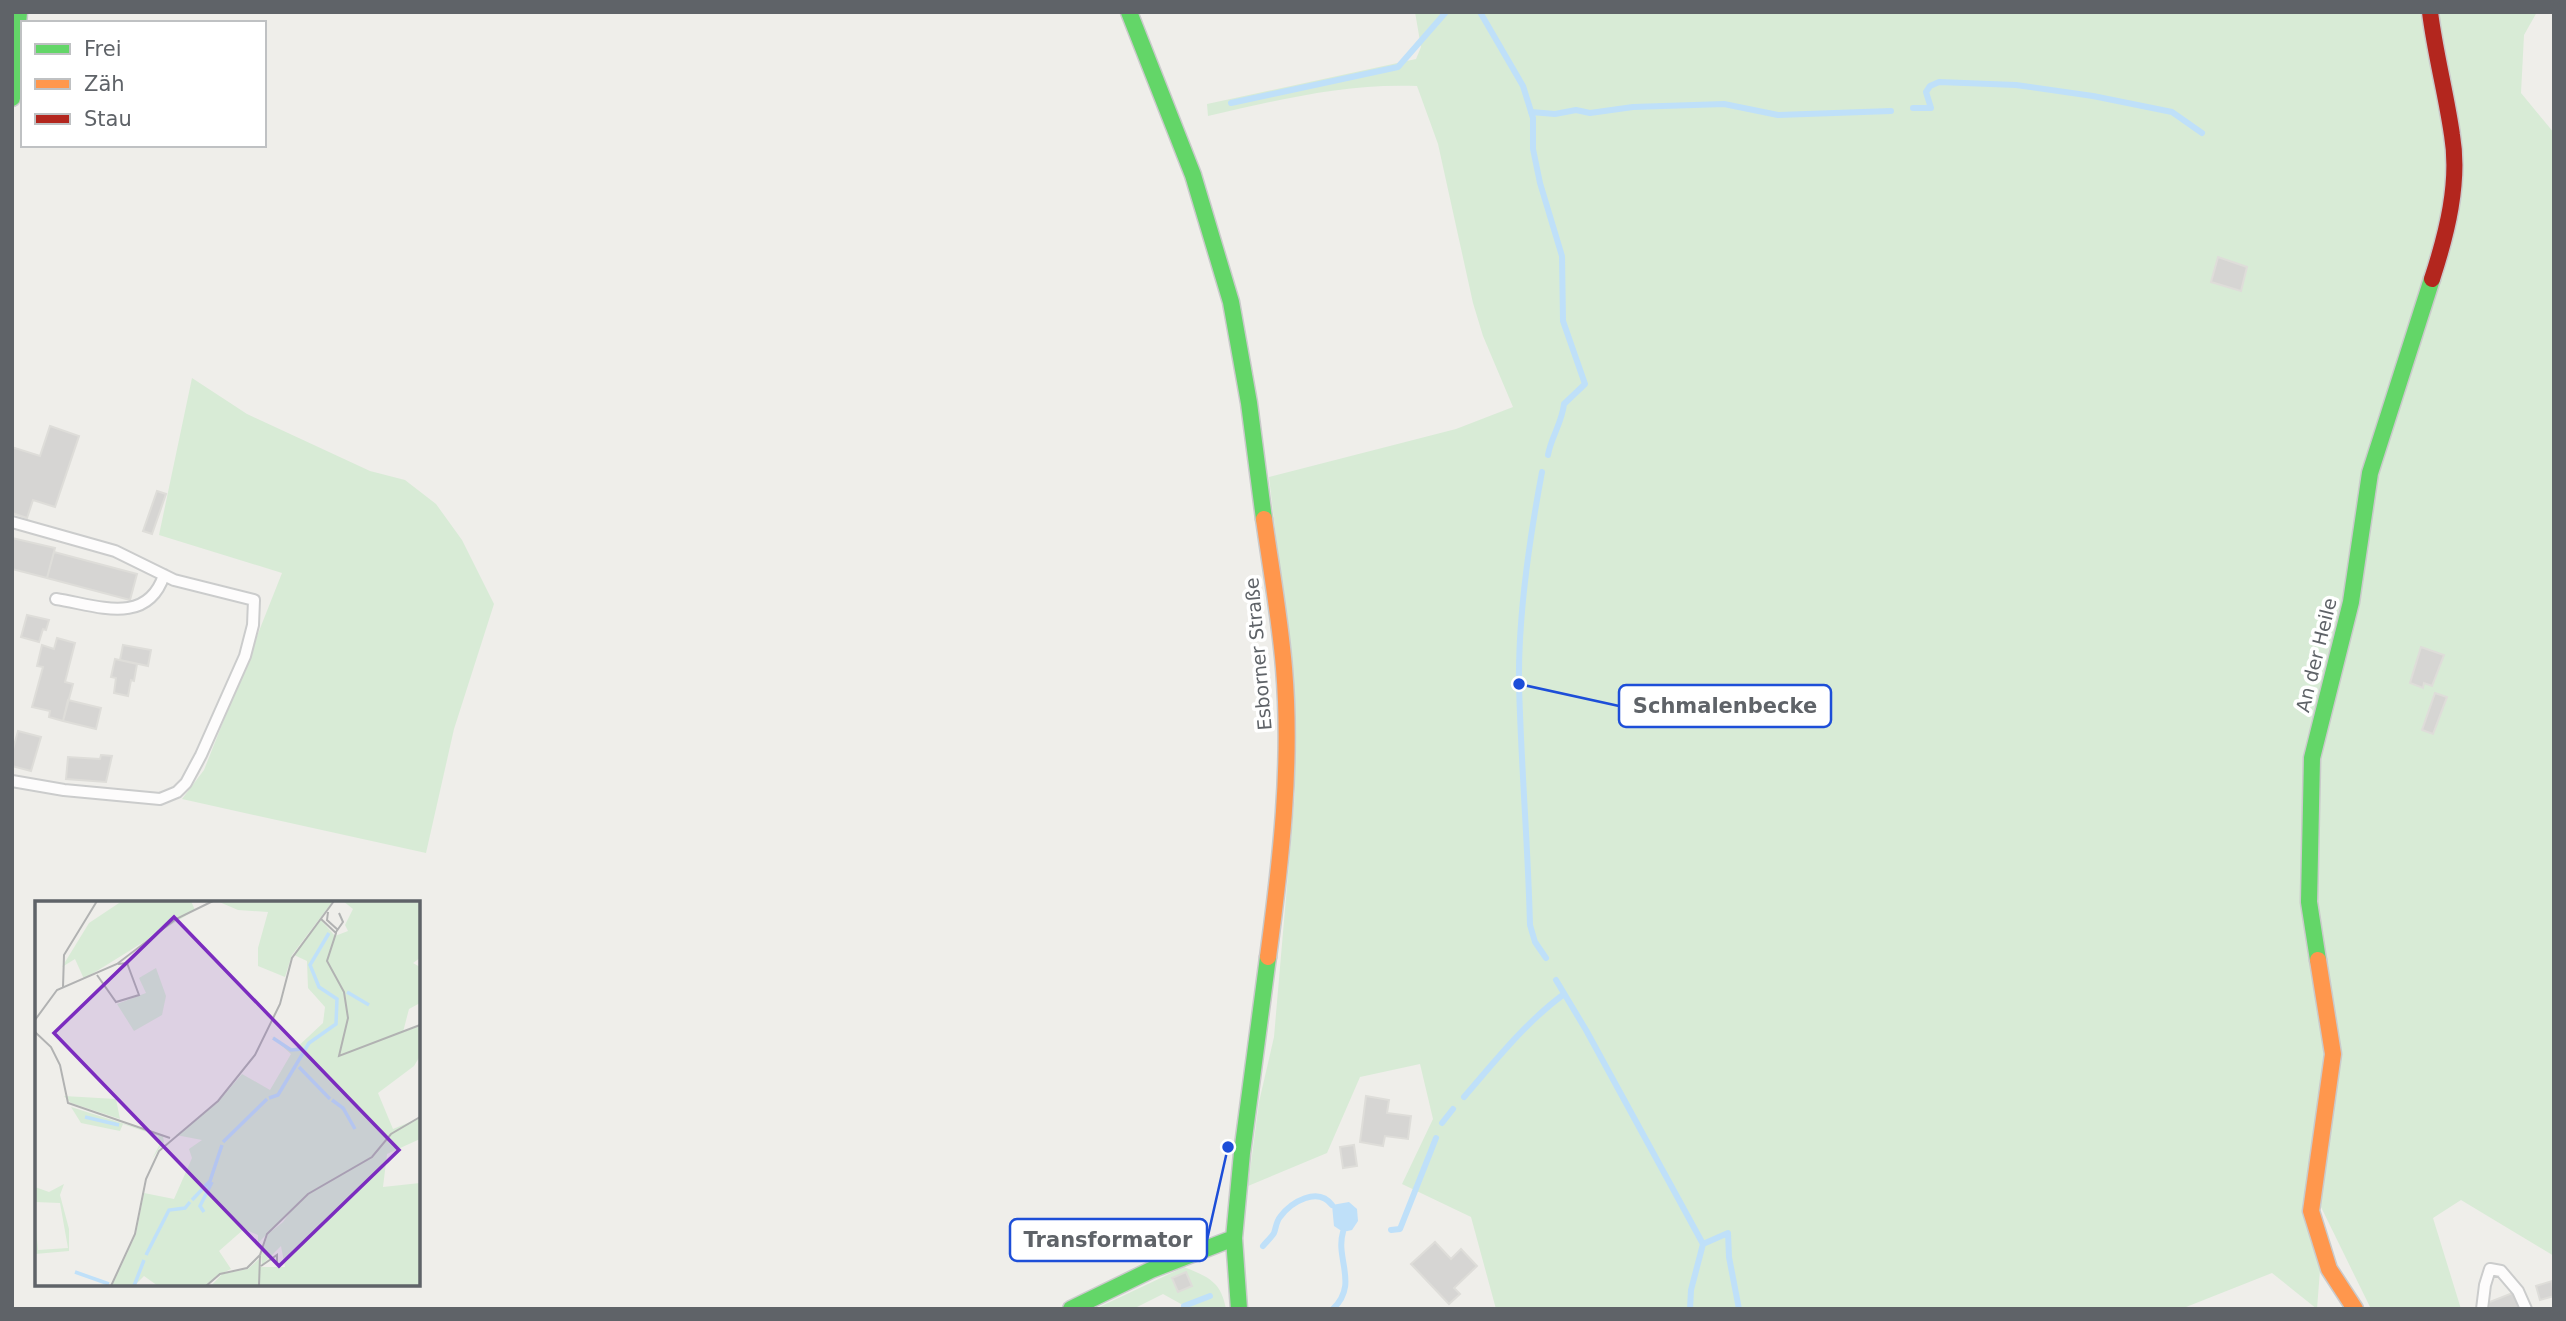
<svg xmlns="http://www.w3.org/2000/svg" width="2566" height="1321" viewBox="0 0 2566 1321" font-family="'DejaVu Sans',sans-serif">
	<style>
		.green { fill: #d8ebd6 }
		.water { fill: #bfe0f9 }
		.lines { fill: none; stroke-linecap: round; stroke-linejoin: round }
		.stream { stroke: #bfe0f9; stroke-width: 6 }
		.building { fill: #d6d5d3; stroke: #deddd9; stroke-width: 2 }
		.lane-casing { stroke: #cbcccc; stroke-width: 14 }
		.fast-casing { stroke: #cacacb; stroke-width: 19 }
		.slow-casing { stroke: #cacacb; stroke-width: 19 }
		.jam-casing { stroke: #cacacb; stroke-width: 19 }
		.lane { stroke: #fdfcfc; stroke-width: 10 }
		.fast { stroke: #63d668; stroke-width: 16 }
		.slow { stroke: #ff974d; stroke-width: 16 }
		.jam { stroke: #b3261e; stroke-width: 16 }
		.labels { text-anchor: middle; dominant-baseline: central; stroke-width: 7; stroke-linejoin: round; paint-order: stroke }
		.street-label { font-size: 19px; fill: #5f6368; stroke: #fff }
		.inset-river { fill: none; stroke: #bfe0f9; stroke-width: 3.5 }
		.inset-road { fill: none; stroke: #b1b2b2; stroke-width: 2 }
		.view { fill: #7b2cbf; fill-opacity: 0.15; stroke: #7b2cbf; stroke-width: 3.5 }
		.inset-edge { fill: none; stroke: #5f6368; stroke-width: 3.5 }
		.leader { fill: none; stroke: #1d4ed8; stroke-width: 2.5 }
		.callout-dot { fill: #1d4ed8; stroke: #fff; stroke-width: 2.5 }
		.callout { fill: #fff; stroke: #1d4ed8; stroke-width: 2.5 }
		.callout-label { font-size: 21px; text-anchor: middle; font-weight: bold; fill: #5f6368 }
	</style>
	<rect width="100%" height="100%" fill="#efeeea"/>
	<path class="green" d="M 1415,12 L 2537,12 L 2524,35 L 2521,93 L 2554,133 L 2554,1256 L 2461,1200 L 2433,1218 L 2461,1309 L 2371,1309 L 2320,1205 L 2339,1055 L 2317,920 L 2303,921 L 2328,1063 L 2302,1212 L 2320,1270 L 2317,1309 L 2272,1273 L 2181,1309 L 1496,1309 L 1471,1217 L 1402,1184 L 1433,1119 L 1420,1064 L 1360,1077 L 1327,1153 L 1248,1186 L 1259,1102 L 1274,1037 L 1295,793 L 1291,668 L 1269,477 L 1456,429 L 1513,407 L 1483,336 L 1473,303 L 1438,144 L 1417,86 C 1345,83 1278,100 1208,116 L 1207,104 L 1416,59 L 1421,47 Z
		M 192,378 L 247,414 L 370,471 L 405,480 L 436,504 L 462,540 L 494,604 L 454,729 L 426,853 L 182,799 L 204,770 L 282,573 L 159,535 Z
		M 1184,1267 C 1208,1277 1221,1281 1226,1309 L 1190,1309 L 1163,1294 L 1133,1309 L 1095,1309 Z"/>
	<path class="water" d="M 1349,1202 L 1357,1209 L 1358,1221 L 1352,1230 L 1343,1232 L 1334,1226 L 1332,1205 Z"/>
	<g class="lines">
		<path class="stream" d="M 1480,12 L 1523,86 L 1533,118 L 1533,149 L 1540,183 L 1562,256 L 1563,321 L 1585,384 L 1564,404 C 1562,423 1551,437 1548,455
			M 1231,103 L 1398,67 L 1446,12
			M 1913,108 L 1931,108 L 1926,92 L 1930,86 L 1939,82 L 2016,85 L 2093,96 L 2172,112 L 2202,133
			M 1531,112 L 1555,114 L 1576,110 L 1590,113 L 1633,107 L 1724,104 L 1778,115 L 1891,111
			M 1542,472 C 1529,541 1518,614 1519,684 C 1521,765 1528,845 1530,925 L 1535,942 L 1546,958
			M 1556,980 L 1586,1030 L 1703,1244 L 1691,1290 L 1690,1309
			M 1464,1097 C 1496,1060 1525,1023 1564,994
			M 1442,1123 L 1453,1109
			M 1391,1230 L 1400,1229 L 1436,1138
			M 1703,1244 L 1728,1233 L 1729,1257 L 1739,1309
			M 1263,1246 C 1266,1242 1271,1238 1274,1233 C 1276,1228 1276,1222 1280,1217 C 1291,1202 1318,1186 1332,1205
			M 1184,1306 L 1210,1296
			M 1333,1309 C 1359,1284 1335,1259 1343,1232"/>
	</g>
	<path class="building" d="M 2218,257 L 2247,267 L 2241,291 L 2211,282 Z
		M 50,426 L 79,436 L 55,507 L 33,500 L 27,518 L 12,513 L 12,447 L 40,456 Z
		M 157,491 L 166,494 L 152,534 L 143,531 Z
		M 12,538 L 55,548 L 47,578 L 12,569 Z
		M 54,552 L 137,574 L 130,600 L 47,578 Z
		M 27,615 L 49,620 L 46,630 L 43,629 L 39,642 L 21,637 Z
		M 57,638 L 75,643 L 65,682 L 73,684 L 63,721 L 49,717 L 50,711 L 32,707 L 43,667 L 37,666 L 42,645 L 54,649 Z
		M 123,645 L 151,650 L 148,666 L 120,660 Z
		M 2421,647 L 2444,655 L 2432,686 L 2424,683 L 2423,688 L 2410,683 Z
		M 115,659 L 137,664 L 134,681 L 131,680 L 128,696 L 114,693 L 116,678 L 111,677 Z
		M 2435,693 L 2447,697 L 2433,734 L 2422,730 Z
		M 68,700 L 101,708 L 96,729 L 63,721 Z
		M 18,731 L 41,737 L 31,771 L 12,766 L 12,753 Z
		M 101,755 L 112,756 L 106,782 L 66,779 L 68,757 L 100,759 Z
		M 1366,1096 L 1389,1100 L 1387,1113 L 1411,1116 L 1408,1139 L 1385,1136 L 1383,1146 L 1360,1142 Z
		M 1354,1145 L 1357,1166 L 1343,1168 L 1340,1147 Z
		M 1435,1242 L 1451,1259 L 1461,1249 L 1477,1266 L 1454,1288 L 1460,1294 L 1449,1304 L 1411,1264 Z
		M 1186,1272 L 1192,1286 L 1178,1292 L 1172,1278 Z
		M 2552,1281 L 2554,1296 L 2540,1300 L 2536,1286 Z
		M 2515,1292 L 2521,1309 L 2489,1309 L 2487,1303 Z"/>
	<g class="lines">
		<defs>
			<path id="lane" d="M 12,522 L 115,551 L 174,580 L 254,600 L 253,625 L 245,656 L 201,755 L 186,783 L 177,792 L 160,799 L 64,790 L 12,781
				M 56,599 C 96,605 147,627 164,575
				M 2482,1309 L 2485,1285 L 2490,1269 L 2501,1271 L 2518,1291 L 2526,1309"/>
			<path id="fast" d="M 1129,12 L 1193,175 L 1231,302 L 1249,403 L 1264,519
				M 12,98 L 19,12
				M 2318,960 L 2309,902 L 2312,758 L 2351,602 L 2370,473 L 2432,279
				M 1071,1309 L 1151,1270 L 1234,1238
				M 1239,1309 L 1234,1238 L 1242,1153 L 1268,957"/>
			<path id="slow" d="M 1264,519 C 1271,569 1280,619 1284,668 C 1292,765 1281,861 1268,957
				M 2318,960 L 2333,1054 L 2311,1211 L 2329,1269 L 2355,1309"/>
			<path id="jam" d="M 2430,12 C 2435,53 2446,93 2452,135 C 2460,182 2447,233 2432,279"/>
		</defs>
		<use href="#lane" class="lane-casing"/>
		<use href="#fast" class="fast-casing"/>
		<use href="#slow" class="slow-casing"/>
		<use href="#jam" class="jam-casing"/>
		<use href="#lane" class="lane"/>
		<use href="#fast" class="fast"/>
		<use href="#slow" class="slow"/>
		<use href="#jam" class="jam"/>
	</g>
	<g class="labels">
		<g class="street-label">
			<text transform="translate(1258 654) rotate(-95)">Esborner Straße</text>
			<text transform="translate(2316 655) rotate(-76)">An der Heile</text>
		</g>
	</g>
	<g transform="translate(35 901)">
		<rect width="385" height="385" fill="#efeeea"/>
		<path d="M 87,0 L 156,0 L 160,9 L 49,78 L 40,58 L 27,66 L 54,22 ZM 182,0 L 298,0 L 257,54 L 250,76 L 223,65 L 223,47 L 233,11 L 203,9 ZM 308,0 L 385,0 L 385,57 L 378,62 L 385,66 L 385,102 L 374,108 L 368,131 L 385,125 L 385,155 L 379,165 L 343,192 L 358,228 L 385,217 L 385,238 L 352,253 L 348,286 L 385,282 L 385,385 L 176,385 L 187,373 L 213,368 L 224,358 L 226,366 L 250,366 L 246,345 L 227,364 L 226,354 L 233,333 L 248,321 L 258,307 L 223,342 L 223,334 L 209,328 L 184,350 L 196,368 L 181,375 L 170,385 L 123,385 L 109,375 L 99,385 L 77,385 L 101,333 L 109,292 L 139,298 L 157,257 L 154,248 L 167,239 L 141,234 L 181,203 L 207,173 L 235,189 L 256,153 L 236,135 L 258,150 L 288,122 L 290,106 L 273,87 L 272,60 L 259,54 L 286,19 L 300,35 L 313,30 L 310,24 L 318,8 ZM 121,67 L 131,95 L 127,114 L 99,130 L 82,103 L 111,92 L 104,77 ZM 29,195 L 81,198 L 85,218 L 36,202 ZM 36,206 L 128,235 L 129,241 L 117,258 L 125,243 L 123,235 L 88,223 L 85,230 L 46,222 ZM 29,283 L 25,294 L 34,328 L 34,350 L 0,353 L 0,319 L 3,349 L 33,347 L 25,302 L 0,301 L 0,286 L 14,291 Z" fill="#d8ebd6"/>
		<path class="inset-river" d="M 312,91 L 334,104M 238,137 L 256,149 L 268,148M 264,166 L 295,198M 234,197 L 243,194 L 274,142 L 301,123 L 302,98 L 284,86 L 275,64 L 294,32M 297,199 L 308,207 L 320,228M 50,216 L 84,224M 188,241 L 232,198M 157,299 L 175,280 L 187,244M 169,311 L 165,305 L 177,281M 111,354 L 134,309 L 150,307 L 155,301M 40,371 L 74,383M 99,385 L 109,359"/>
		<path class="inset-road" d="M 293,11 L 292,19 L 303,29M 286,18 L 301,32 L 292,60 L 309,91 L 313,117 L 304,155 L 385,124M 301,31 L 308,21 L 304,12M 62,74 L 81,101 L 104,94 L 92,62 L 83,63M 28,86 L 29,54 L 62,0M 0,119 L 22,89 L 82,63 L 141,18 L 178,0M 0,131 L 16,146 L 25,164 L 33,202 L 135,237M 226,365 L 242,354 L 242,361M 76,385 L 100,333 L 111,278 L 124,250 L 183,200 L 220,154 L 245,103 L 257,57 L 299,0M 171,385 L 185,373 L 212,367 L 225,354 L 232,333 L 273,293 L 337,256 L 356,233 L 385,216M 224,385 L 225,355"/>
		<path class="view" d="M 139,16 L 364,249 L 244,365 L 19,132 Z"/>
		<rect width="385" height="385" class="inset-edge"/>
	</g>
	<path class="leader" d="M1519 684L1619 706M1228 1147L1207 1240"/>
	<g class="callout-dot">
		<circle cx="1519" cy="684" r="7"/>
		<circle cx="1228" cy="1147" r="7"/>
	</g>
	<g class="callout">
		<rect x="1619" y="685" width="212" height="42" rx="7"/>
		<rect x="1010" y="1219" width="197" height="42" rx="7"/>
	</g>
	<g class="callout-label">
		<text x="1725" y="713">Schmalenbecke</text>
		<text x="1108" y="1247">Transformator</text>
	</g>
	<rect width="2566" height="1321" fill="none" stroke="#5f6368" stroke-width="28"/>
	<rect x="21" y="21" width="245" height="126" fill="#ffffff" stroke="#bfc1c3" stroke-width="2"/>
	<rect x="35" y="44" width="35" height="10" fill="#63d668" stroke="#bfc1c3" stroke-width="2"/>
	<text x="84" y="56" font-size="21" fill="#5f6368">Frei</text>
	<rect x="35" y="79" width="35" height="10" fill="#ff974d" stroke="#bfc1c3" stroke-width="2"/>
	<text x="84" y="91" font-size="21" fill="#5f6368">Zäh</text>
	<rect x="35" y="114" width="35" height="10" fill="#b3261e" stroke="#bfc1c3" stroke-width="2"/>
	<text x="84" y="126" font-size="21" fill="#5f6368">Stau</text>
</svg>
